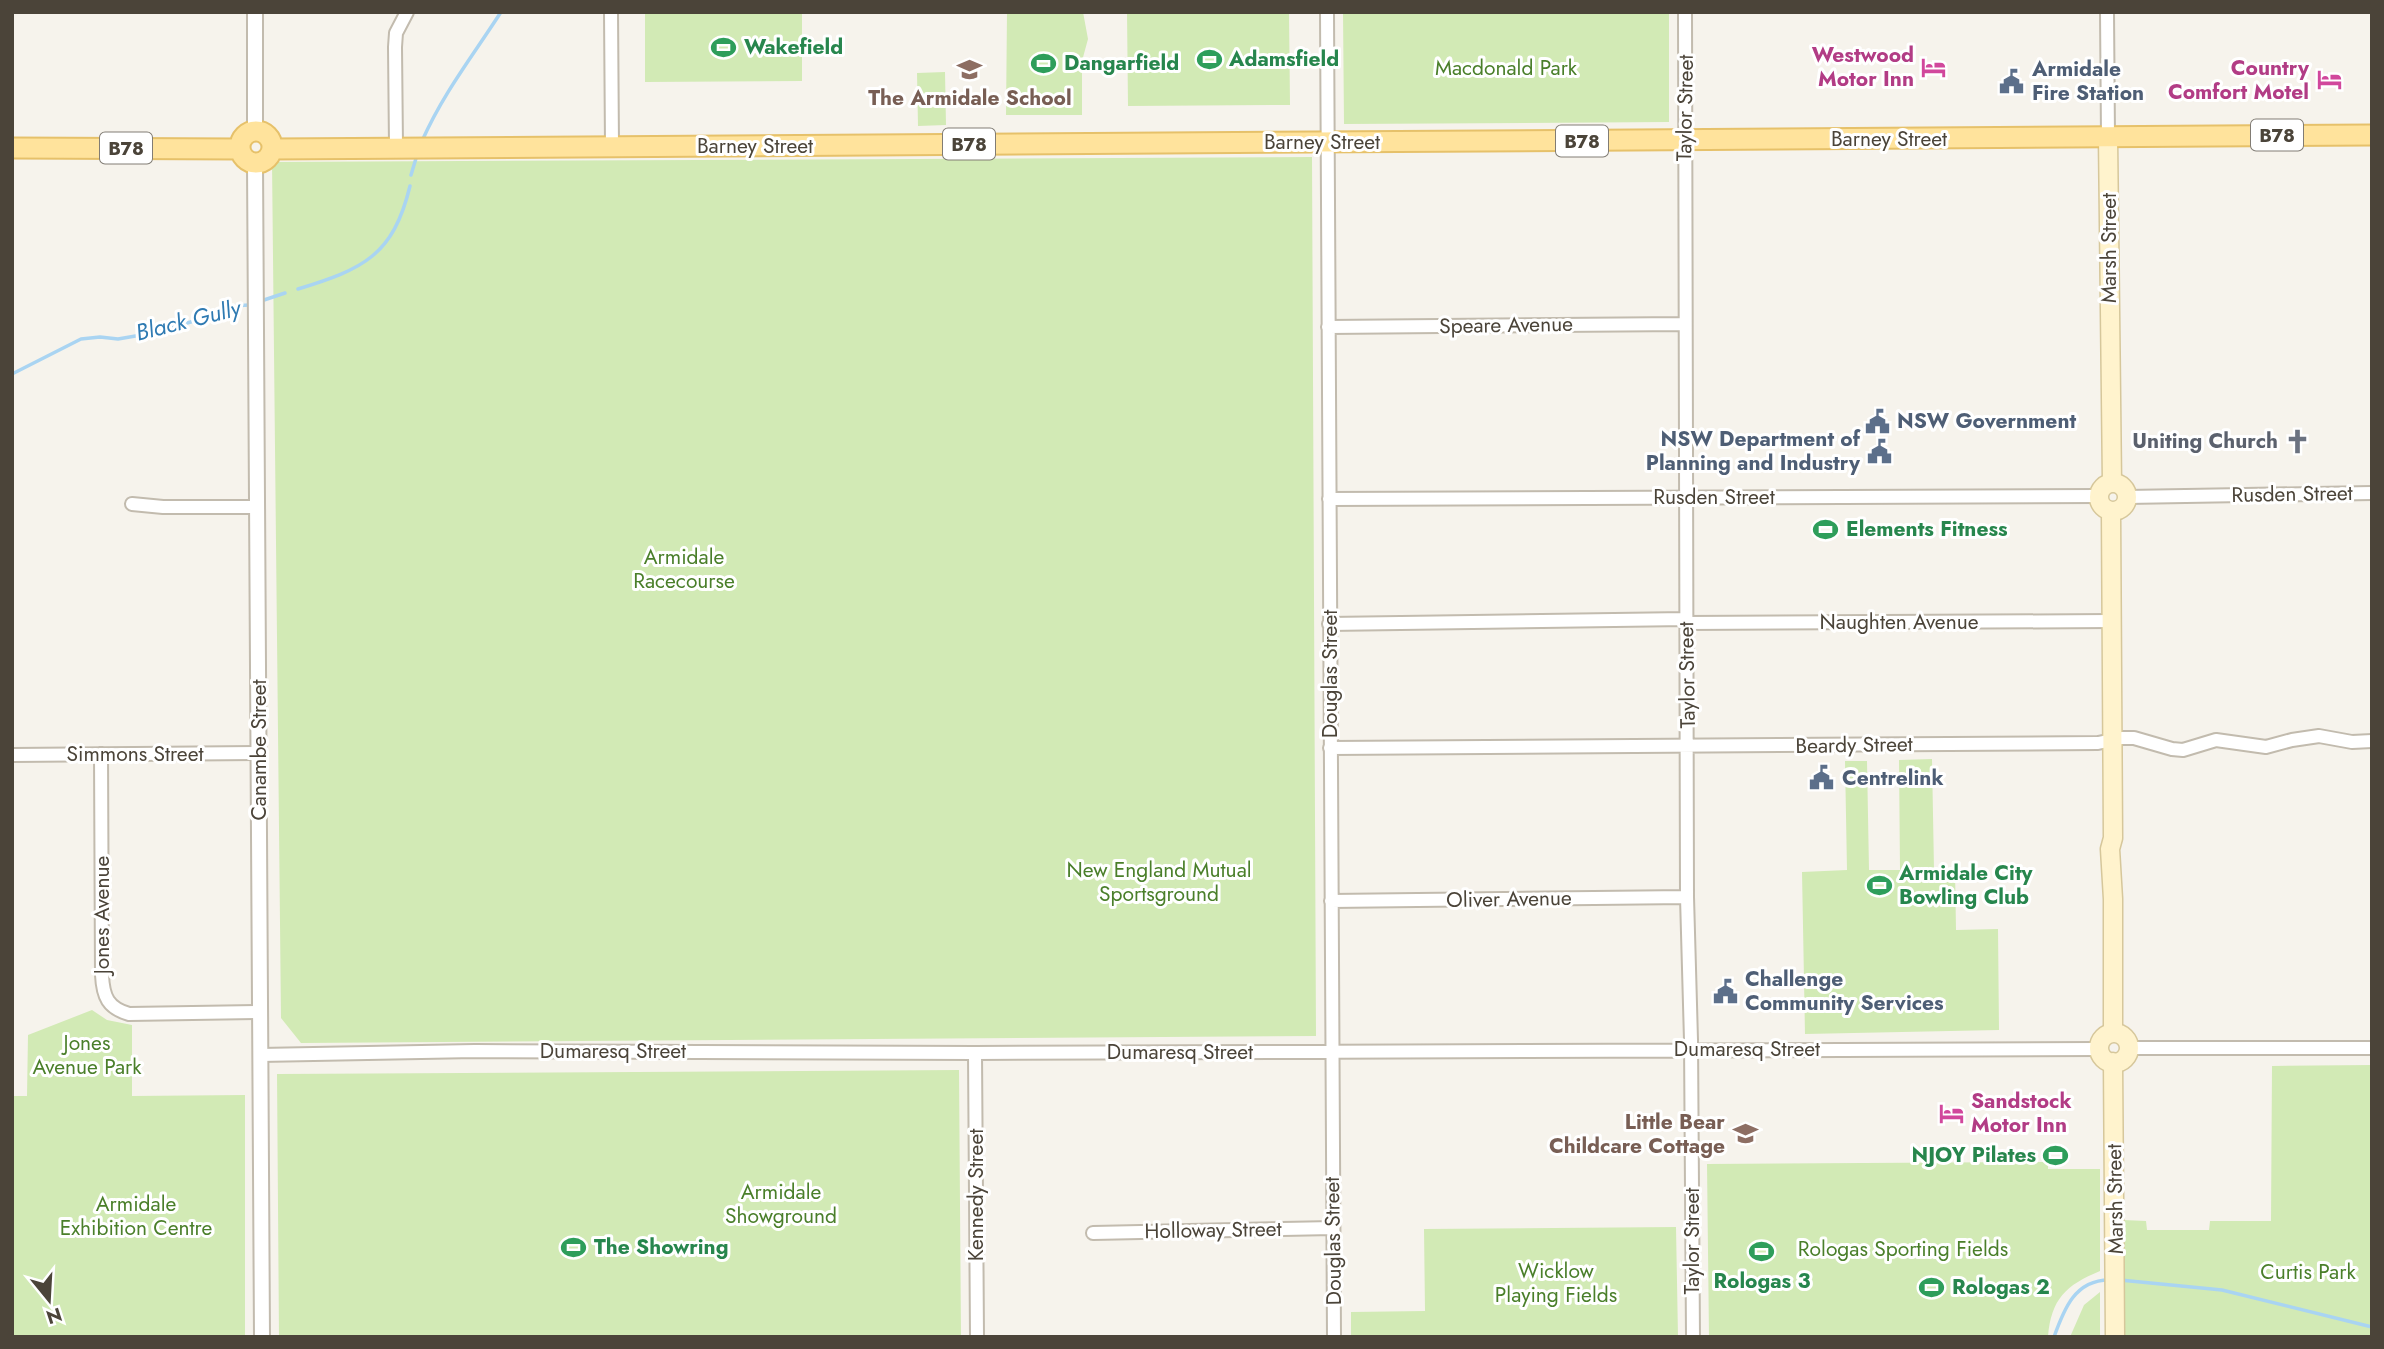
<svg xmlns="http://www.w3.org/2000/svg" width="2384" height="1349" viewBox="0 0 2384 1349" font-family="Jost,sans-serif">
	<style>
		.green { fill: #d2eab5 }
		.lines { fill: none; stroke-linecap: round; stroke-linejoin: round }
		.stream { stroke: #a9d4f2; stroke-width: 3.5 }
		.minor-casing { stroke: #c2bbae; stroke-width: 16 }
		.tertiary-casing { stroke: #c2bbae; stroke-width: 18 }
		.secondary-casing { stroke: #d6c79b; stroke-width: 21 }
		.primary-casing { stroke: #e6c16a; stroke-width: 23 }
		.minor { stroke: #fff; stroke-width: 12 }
		.tertiary { stroke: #fff; stroke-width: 14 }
		.secondary { stroke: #fff3cd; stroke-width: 18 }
		.primary { stroke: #ffe39c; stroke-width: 19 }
		.labels { text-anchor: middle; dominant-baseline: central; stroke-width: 6; stroke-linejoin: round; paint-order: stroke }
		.shield { fill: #fff; stroke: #817c74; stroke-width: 2 }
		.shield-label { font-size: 19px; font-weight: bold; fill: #4b4439 }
		.leisure-label { font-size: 21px; font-weight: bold; fill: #27864d; stroke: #fff; text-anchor: start }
		.hotel-label { font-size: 21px; font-weight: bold; fill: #b23c85; stroke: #fff; text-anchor: end }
		.park-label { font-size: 21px; fill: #4a7f2a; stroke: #fff }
		.service-label { font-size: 21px; font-weight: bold; fill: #4e5e75; stroke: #fff; text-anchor: start }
		.education-label { font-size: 21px; font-weight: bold; fill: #785e54; stroke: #fff }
		.street-label { font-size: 21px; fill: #4b4439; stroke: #fff }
		.worship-label { font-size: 21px; font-weight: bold; fill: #5b616d; stroke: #fff; text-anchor: end }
		.water-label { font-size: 23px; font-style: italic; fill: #2e7ab2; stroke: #fff }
	</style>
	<rect width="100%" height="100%" fill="#f6f3ec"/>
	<path class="green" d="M 645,12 L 802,12 L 802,81 L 645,82 Z
		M 1007,12 L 1083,12 L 1088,39 L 1082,61 L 1082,115 L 1006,115 Z
		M 1127,12 L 1289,12 L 1290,105 L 1128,106 Z
		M 1343,12 L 1669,12 L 1669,122 L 1344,124 Z
		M 945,72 L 946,125 L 918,126 L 917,73 Z
		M 1312,157 L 1316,1036 L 301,1043 L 281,1018 L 272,162 Z
		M 1932,759 L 1934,869 L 1955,869 L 1956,930 L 1998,929 L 1999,1030 L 1805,1034 L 1802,872 L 1847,870 L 1845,761 L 1867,761 L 1869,870 L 1900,870 L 1899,760 Z
		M 92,1010 L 107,1020 L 132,1025 L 132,1096 L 245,1095 L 245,1337 L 12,1337 L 12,1096 L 27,1096 L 28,1035 Z
		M 2372,1065 L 2372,1337 L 2124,1337 L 2123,1220 L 2146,1221 L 2147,1230 L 2209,1230 L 2210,1221 L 2271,1221 L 2272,1066 Z
		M 959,1070 L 961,1337 L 279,1337 L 277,1074 Z
		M 2048,1162 L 2048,1169 L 2100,1169 L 2100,1271 C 2066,1285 2051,1299 2048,1337 L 1709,1337 L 1707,1164 Z
		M 1676,1227 L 1678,1337 L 1351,1337 L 1351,1312 L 1425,1311 L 1424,1229 Z
		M 2100,1292 L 2100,1337 L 2070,1337 L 2084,1305 Z"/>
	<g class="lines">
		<path class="stream" d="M 422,141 C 444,92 472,57 501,12
			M 411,175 L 417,155
			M 298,289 C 363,269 393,256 410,186
			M 261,301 L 285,293
			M 12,374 L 81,339 L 100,337 L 118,339 L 153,333 L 218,314 L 229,306 L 250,305
			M 2120,1280 L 2222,1290 L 2372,1327
			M 2054,1337 C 2064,1309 2075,1280 2109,1280"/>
		<defs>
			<path id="minor" d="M 611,12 L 612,146
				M 1327,12 L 1334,1337
				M 1685,12 L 1687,897 L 1691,1040 L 1693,1337
				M 2107,12 L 2108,137
				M 396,146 L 395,47 L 396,33 L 407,12
				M 1328,327 L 1685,324
				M 2127,497 L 2372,493
				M 1329,499 L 2098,496
				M 132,504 L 163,507 L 257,507
				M 1686,623 L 2112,621
				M 1329,624 L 1686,619
				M 1330,748 L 2098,743 L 2122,738 L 2134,738 L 2172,749 L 2183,750 L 2216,740 L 2266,747 L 2292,740 L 2319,736 L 2352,742 L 2372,741
				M 101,754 L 102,975 C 103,997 108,1008 129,1014 L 260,1012
				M 12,755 L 259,753
				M 1331,901 L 1687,897
				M 2129,1048 L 2372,1048
				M 975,1053 L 977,1337
				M 260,1055 L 475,1051 L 975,1053 L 2099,1049
				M 1093,1233 L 1333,1228"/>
			<path id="tertiary" d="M 255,131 L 255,12
				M 255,163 L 262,1337"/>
			<path id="secondary" d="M 2108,137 L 2112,483
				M2099 497a14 14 0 1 1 28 0a14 14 0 1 1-28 0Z
				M 2111,512 L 2113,838 L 2110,849 L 2113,899 L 2113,1033
				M2099 1048a15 15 0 1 1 30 0a15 15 0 1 1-30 0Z
				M 2113,1062 L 2115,1337"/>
			<path id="primary" d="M240 147a16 16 0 1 1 32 0a16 16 0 1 1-32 0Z
				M 12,148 L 240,149
				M 272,149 L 2372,135"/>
		</defs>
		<use href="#minor" class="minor-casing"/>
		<use href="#tertiary" class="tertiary-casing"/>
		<use href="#secondary" class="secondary-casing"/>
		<use href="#primary" class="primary-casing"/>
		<use href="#minor" class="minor"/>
		<use href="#tertiary" class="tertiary"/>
		<use href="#secondary" class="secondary"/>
		<use href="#primary" class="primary"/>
	</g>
	<defs>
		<symbol id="stadium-bare" viewBox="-9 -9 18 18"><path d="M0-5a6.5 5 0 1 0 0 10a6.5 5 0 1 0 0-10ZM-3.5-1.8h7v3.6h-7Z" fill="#2e9e5b" stroke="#fff" stroke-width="2.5" paint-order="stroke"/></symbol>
		<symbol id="hotel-bare" viewBox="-9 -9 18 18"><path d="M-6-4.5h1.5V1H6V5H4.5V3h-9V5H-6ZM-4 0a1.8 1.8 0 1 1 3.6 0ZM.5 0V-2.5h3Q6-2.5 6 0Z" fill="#d1479c" stroke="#fff" stroke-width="2.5" paint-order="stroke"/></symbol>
		<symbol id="school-bare" viewBox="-9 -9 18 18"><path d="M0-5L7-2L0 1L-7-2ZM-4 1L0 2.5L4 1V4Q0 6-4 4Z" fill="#8d6e63" stroke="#fff" stroke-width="2.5" paint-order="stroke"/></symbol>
		<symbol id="civic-bare" viewBox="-9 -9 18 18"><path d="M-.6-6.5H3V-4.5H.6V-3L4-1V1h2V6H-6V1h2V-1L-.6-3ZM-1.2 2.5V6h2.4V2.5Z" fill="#5c6f8a" stroke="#fff" stroke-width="2.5" paint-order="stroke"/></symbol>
		<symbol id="church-bare" viewBox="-9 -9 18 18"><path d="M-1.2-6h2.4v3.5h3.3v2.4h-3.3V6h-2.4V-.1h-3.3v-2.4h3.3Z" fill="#6b7280" stroke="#fff" stroke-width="2.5" paint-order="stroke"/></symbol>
	</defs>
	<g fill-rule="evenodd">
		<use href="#stadium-bare" x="706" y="30" width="35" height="35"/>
		<use href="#stadium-bare" x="1192" y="42" width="35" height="35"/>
		<use href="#stadium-bare" x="1026" y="46" width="35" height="35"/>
		<use href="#hotel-bare" x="1916" y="50" width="35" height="35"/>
		<use href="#school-bare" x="952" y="52" width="35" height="35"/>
		<use href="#hotel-bare" x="2312" y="62" width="35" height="35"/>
		<use href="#civic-bare" x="1994" y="64" width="35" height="35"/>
		<use href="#civic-bare" x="1860" y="404" width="35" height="35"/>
		<use href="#church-bare" x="2280" y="424" width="35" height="35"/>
		<use href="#civic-bare" x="1862" y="434" width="35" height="35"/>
		<use href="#stadium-bare" x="1808" y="512" width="35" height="35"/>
		<use href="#civic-bare" x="1804" y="760" width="35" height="35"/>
		<use href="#stadium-bare" x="1862" y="868" width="35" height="35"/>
		<use href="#civic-bare" x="1708" y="974" width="35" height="35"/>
		<use href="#hotel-bare" x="1934" y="1096" width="35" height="35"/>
		<use href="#school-bare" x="1728" y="1116" width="35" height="35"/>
		<use href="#stadium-bare" x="2038" y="1138" width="35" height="35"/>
		<use href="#stadium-bare" x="556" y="1230" width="35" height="35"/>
		<use href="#stadium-bare" x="1744" y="1234" width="35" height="35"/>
		<use href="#stadium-bare" x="1914" y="1270" width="35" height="35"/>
	</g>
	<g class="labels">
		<g class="shield">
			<rect x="2251" y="119.5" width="52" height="31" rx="5"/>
			<rect x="1556" y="125.5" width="52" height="31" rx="5"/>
			<rect x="943" y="128.5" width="52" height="31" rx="5"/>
			<rect x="100" y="132.5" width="52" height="31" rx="5"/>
		</g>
		<g class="shield-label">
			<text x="2277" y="135">B78</text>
			<text x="1582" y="141">B78</text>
			<text x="969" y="144">B78</text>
			<text x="126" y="148">B78</text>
		</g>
		<g class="leisure-label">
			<text x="744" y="47">Wakefield</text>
			<text x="1229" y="59">Adamsfield</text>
			<text x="1064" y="63">Dangarfield</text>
			<text x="1846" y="529">Elements Fitness</text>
			<text x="1899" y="873">Armidale City<tspan x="1899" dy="24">Bowling Club</tspan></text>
			<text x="2036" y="1155" text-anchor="end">NJOY Pilates</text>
			<text x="594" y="1247">The Showring</text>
			<text x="1762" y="1281" text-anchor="middle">Rologas 3</text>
			<text x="1952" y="1287">Rologas 2</text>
		</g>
		<g class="hotel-label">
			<text x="1914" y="55">Westwood<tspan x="1914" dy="24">Motor Inn</tspan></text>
			<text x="2309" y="68">Country<tspan x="2309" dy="24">Comfort Motel</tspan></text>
			<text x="1971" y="1101" text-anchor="start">Sandstock<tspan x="1971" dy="24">Motor Inn</tspan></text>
		</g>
		<g class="park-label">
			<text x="1506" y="68">Macdonald Park</text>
			<text x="684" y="557">Armidale<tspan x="684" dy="24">Racecourse</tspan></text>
			<text x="1159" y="870">New England Mutual<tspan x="1159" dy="24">Sportsground</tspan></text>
			<text x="87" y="1043">Jones<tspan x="87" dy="24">Avenue Park</tspan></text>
			<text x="781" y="1192">Armidale<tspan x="781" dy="24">Showground</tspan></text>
			<text x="136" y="1204">Armidale<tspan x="136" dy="24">Exhibition Centre</tspan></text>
			<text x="1903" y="1249">Rologas Sporting Fields</text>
			<text x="1556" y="1271">Wicklow<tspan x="1556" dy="24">Playing Fields</tspan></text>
			<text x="2308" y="1272">Curtis Park</text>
		</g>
		<g class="service-label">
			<text x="2032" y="69">Armidale<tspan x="2032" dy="24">Fire Station</tspan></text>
			<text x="1897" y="421">NSW Government</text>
			<text x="1860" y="439" text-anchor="end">NSW Department of<tspan x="1860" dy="24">Planning and Industry</tspan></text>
			<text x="1842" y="778">Centrelink</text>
			<text x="1745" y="979">Challenge<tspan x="1745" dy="24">Community Services</tspan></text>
		</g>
		<g class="education-label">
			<text x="970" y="98">The Armidale School</text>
			<text x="1725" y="1122" text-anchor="end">Little Bear<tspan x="1725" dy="24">Childcare Cottage</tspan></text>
		</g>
		<g class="street-label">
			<text transform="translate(1685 108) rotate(-89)">Taylor Street</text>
			<text x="1889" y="139">Barney Street</text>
			<text x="1322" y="142">Barney Street</text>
			<text x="755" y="146">Barney Street</text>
			<text transform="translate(2109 248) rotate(-90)">Marsh Street</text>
			<text transform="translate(1506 325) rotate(-1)">Speare Avenue</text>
			<text transform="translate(2292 494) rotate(-1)">Rusden Street</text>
			<text x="1714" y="497">Rusden Street</text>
			<text x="1899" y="622">Naughten Avenue</text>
			<text transform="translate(1330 674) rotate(-90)">Douglas Street</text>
			<text transform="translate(1687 675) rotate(-91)">Taylor Street</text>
			<text transform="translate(1854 745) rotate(-1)">Beardy Street</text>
			<text transform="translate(259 750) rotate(-90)">Canambe Street</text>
			<text x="135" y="754">Simmons Street</text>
			<text transform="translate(1509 899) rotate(-1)">Oliver Avenue</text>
			<text transform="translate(102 915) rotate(-90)">Jones Avenue</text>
			<text x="1747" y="1049">Dumaresq Street</text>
			<text x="613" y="1051">Dumaresq Street</text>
			<text x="1180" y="1052">Dumaresq Street</text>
			<text transform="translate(976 1195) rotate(-90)">Kennedy Street</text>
			<text transform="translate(2115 1199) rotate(-91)">Marsh Street</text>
			<text transform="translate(1213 1230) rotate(-1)">Holloway Street</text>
			<text transform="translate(1333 1241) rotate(-91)">Douglas Street</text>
			<text transform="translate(1692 1241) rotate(-90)">Taylor Street</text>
		</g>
		<g class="worship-label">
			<text x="2278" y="441">Uniting Church</text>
		</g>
		<g class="water-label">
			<text transform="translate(188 320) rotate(-14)">Black Gully</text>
		</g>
	</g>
	<rect width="2384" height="1349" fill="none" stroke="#4b4439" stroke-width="28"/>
	<g transform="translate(49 1300) rotate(162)" stroke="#ffffff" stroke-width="5" paint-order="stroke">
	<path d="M0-5L12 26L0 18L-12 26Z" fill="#4b4439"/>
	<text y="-10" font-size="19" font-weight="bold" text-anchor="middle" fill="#4b4439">N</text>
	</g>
</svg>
